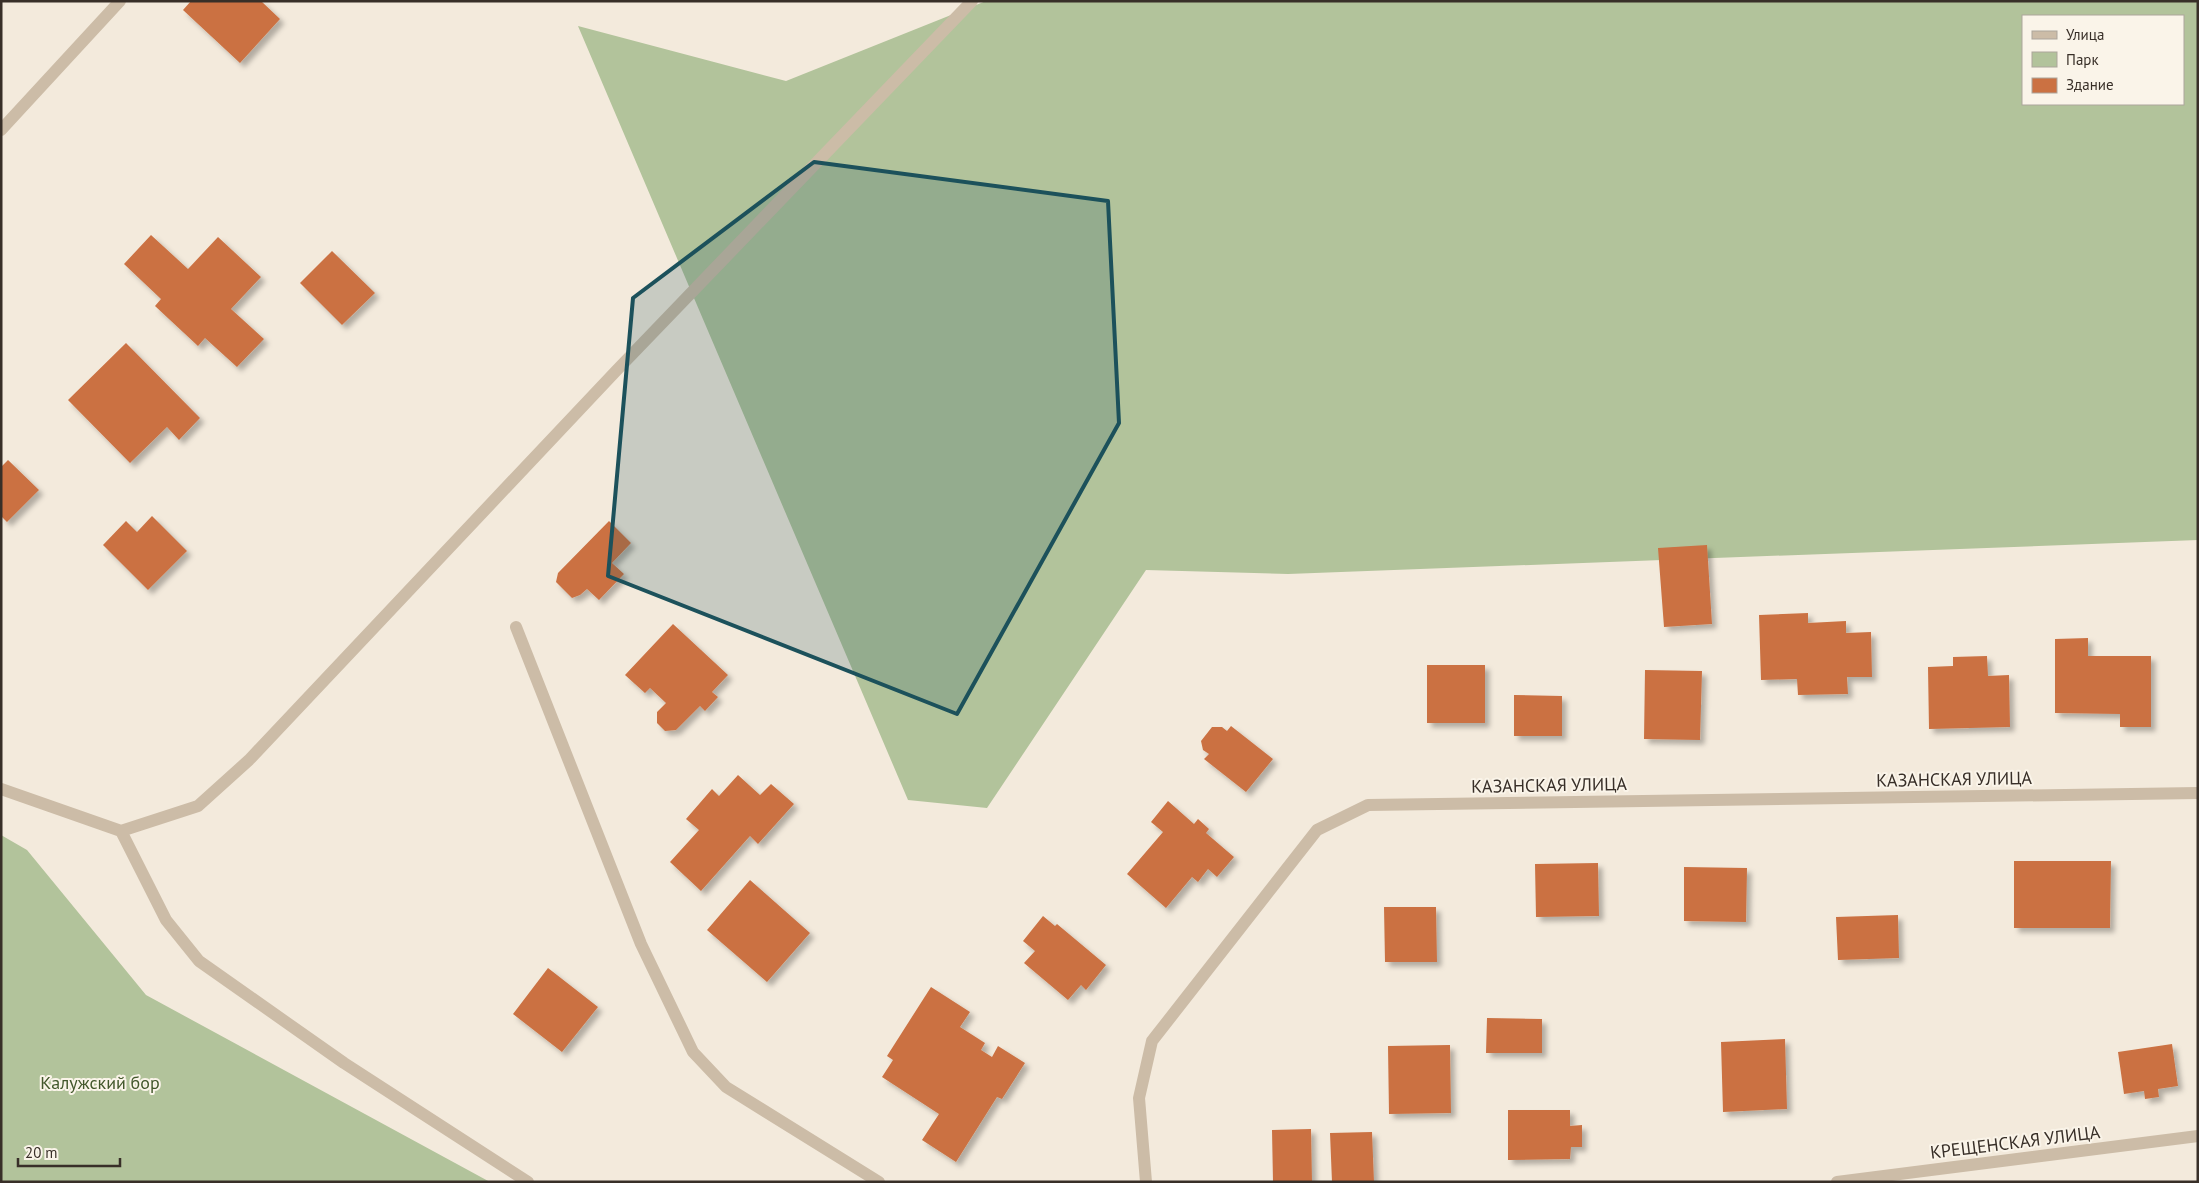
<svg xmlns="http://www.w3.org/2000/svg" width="2199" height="1183" viewBox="0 0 2199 1183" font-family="'PT Sans',sans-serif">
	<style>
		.green { fill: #b2c39b; fill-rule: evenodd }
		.building { fill: #cb7142; filter: url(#shadow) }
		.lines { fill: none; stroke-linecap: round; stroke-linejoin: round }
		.minor { stroke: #ccbca7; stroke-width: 12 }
		.marked { fill: #1c515b; fill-opacity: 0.2; stroke: #1c515b; stroke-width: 4; stroke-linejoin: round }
		.labels { text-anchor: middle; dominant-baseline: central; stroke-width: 4; stroke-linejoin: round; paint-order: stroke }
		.street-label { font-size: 18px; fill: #382f28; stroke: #faf4e9 }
		.park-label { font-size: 18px; fill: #42572b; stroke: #faf4e9 }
	</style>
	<defs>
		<filter id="shadow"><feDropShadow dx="4.5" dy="4.5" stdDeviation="2.5" flood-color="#0004"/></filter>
	</defs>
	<rect width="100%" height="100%" fill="#f3eadc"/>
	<path class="green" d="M 986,1 L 2198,1 L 2198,540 L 1288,574 L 1146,570 L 987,808 L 908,800 L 578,26 L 786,81 ZM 2023,16 L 2183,16 L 2183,104 L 2023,104 Z
		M 1,835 L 27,850 L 146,995 L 490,1182 L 1,1182 Z"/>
	<path class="building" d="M 191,1 L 261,1 L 280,19 L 240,63 L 183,10 Z
		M 151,235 L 188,269 L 218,237 L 261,277 L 231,309 L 264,339 L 237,367 L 205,338 L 198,346 L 155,306 L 161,299 L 124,264 Z
		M 332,251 L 375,293 L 342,325 L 300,283 Z
		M 126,343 L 200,418 L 179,440 L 167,427 L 130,463 L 68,400 Z
		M 8,460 L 39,490 L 7,522 L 1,516 L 1,467 Z
		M 152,516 L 187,551 L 148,590 L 103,545 L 126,521 L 137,532 Z
		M 609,521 L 631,543 L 612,563 L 624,574 L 599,600 L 587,589 L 580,595 L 572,598 L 556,582 L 558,573 Z
		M 1707,545 L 1712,624 L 1664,627 L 1658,548 Z
		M 1808,613 L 1808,623 L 1846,621 L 1846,633 L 1871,632 L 1872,677 L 1847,677 L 1848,694 L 1798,695 L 1797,679 L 1761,680 L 1759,615 Z
		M 673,624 L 728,675 L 712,692 L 718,697 L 705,711 L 700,706 L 676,730 L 665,731 L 657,723 L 657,712 L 666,703 L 650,688 L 645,693 L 625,675 Z
		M 2088,638 L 2088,656 L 2151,656 L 2151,727 L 2120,727 L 2120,714 L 2055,713 L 2055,639 Z
		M 1987,656 L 1988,676 L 2009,675 L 2010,727 L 1929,729 L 1928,667 L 1953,666 L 1953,657 Z
		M 1427,665 L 1485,665 L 1485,723 L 1427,723 Z
		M 1645,670 L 1702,671 L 1700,740 L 1644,739 Z
		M 1514,695 L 1562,696 L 1562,736 L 1514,736 Z
		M 1231,726 L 1273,759 L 1246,792 L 1204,759 L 1209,754 L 1203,750 L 1201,741 L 1212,727 L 1222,727 L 1227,731 Z
		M 738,775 L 760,795 L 771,784 L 794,804 L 758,844 L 750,836 L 701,891 L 670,862 L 699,830 L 686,819 L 712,789 L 719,796 Z
		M 1168,801 L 1194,824 L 1198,819 L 1209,829 L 1206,833 L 1234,857 L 1217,877 L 1208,869 L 1198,882 L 1192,877 L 1166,908 L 1127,874 L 1163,832 L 1151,822 Z
		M 2014,861 L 2111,861 L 2110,928 L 2014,928 Z
		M 1598,863 L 1599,916 L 1536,917 L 1535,864 Z
		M 1684,867 L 1747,868 L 1746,922 L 1684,921 Z
		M 750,880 L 810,933 L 767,982 L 707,930 Z
		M 1384,907 L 1436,907 L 1437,962 L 1385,962 Z
		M 1898,915 L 1899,958 L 1838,960 L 1836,917 Z
		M 1043,916 L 1055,926 L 1057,924 L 1106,965 L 1086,990 L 1081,985 L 1068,1000 L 1024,963 L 1035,951 L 1023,941 Z
		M 548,968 L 598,1007 L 562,1052 L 513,1014 Z
		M 931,987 L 970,1012 L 960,1027 L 985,1043 L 981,1050 L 992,1057 L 998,1046 L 1025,1063 L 1002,1099 L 997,1097 L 956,1162 L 922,1140 L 939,1114 L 882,1077 L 893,1060 L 887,1056 Z
		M 1487,1018 L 1542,1019 L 1542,1053 L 1486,1053 Z
		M 1785,1039 L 1787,1109 L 1723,1112 L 1721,1042 Z
		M 2172,1044 L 2178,1086 L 2158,1089 L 2159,1097 L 2145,1099 L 2144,1091 L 2124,1094 L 2118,1052 Z
		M 1450,1045 L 1451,1113 L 1389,1114 L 1388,1046 Z
		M 1508,1110 L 1570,1110 L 1570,1126 L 1582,1125 L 1582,1147 L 1571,1147 L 1570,1159 L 1508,1160 Z
		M 1311,1129 L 1312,1182 L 1273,1182 L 1272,1130 Z
		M 1372,1132 L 1374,1182 L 1332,1182 L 1330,1133 Z"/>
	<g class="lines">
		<path class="minor" d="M 1,130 L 120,1
			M 516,627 L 641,944 L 693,1052 L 726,1087 L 879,1182
			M 1,789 L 121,831 L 198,806 L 249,760 L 616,371 L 972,1
			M 121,831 L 166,920 L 199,961 L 344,1063 L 528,1182
			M 1146,1182 L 1139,1098 L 1152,1041 L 1317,830 L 1368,805 L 2198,793
			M 1837,1182 L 2198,1136"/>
	</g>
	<path class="marked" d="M 814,162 L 1108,201 L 1119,423 L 957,714 L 608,576 L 633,298 Z"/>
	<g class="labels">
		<g class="street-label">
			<text transform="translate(1954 779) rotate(-1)">КАЗАНСКАЯ УЛИЦА</text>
			<text transform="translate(1549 785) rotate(-1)">КАЗАНСКАЯ УЛИЦА</text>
			<text transform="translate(2015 1142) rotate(-7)">КРЕЩЕНСКАЯ УЛИЦА</text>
		</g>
		<g class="park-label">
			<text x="100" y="1082">Калужский бор</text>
		</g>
	</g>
	<rect width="2199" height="1183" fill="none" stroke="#382f28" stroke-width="5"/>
	<rect x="2022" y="15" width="162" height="90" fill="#faf4e9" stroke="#aca59c"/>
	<rect x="2032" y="31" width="25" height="8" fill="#ccbca7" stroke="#aca59c"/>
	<text x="2066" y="40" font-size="15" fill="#382f28">Улица</text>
	<rect x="2032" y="52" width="25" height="15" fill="#b2c39b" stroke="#aca59c"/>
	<text x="2066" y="65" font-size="15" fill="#382f28">Парк</text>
	<rect x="2032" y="78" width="25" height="15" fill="#cb7142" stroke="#aca59c"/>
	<text x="2066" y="90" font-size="15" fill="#382f28">Здание</text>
	<path d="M18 1158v8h102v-8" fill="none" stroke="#382f28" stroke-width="2.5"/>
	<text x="25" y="1158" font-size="15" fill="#382f28" stroke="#faf4e9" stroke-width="4" paint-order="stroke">20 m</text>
</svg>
